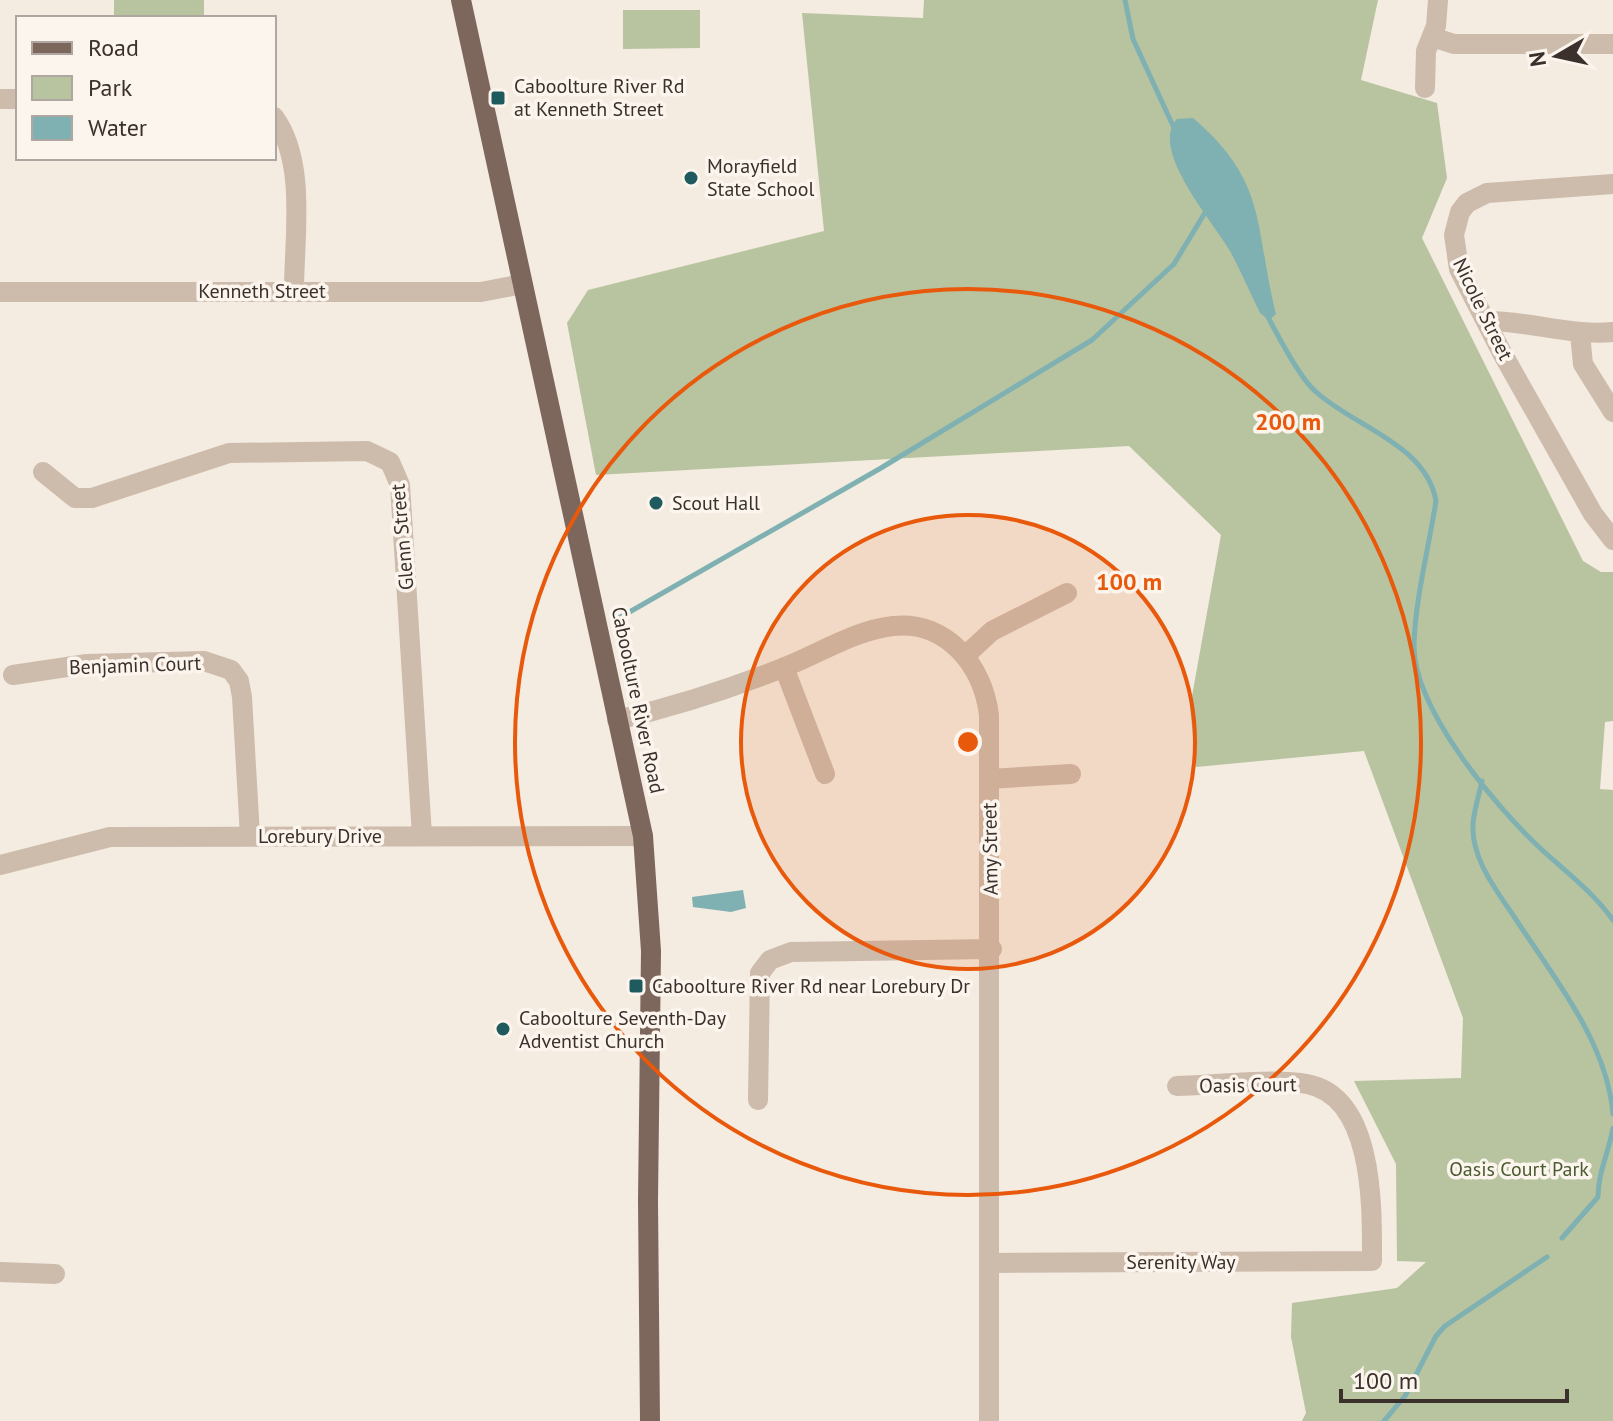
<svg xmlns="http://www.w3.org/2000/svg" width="1613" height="1421" viewBox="0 0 1613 1421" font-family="'PT Sans',sans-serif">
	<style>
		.green { fill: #b8c4a0 }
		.water { fill: #7fb0b2 }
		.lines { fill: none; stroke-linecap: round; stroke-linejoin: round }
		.stream { stroke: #7fb0b2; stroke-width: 5 }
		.minor { stroke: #cdbbac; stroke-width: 20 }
		.major { stroke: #7d675c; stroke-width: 20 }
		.ring { fill: none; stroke: #e8590c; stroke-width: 4 }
		.poi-dot { fill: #1f5a5e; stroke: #fbf5ee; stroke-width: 3 }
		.labels { text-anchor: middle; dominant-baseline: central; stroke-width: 7; stroke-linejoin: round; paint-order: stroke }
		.poi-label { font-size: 20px; fill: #3b302b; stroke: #fbf5ee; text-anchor: start }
		.street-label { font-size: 20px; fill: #3b302b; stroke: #fbf5ee }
		.park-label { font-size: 20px; fill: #4a5a2e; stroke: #fbf5ee }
		.centre { fill: #e8590c; stroke: #fbf5ee; stroke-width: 4 }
		.ring-label { font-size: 24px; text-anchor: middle; font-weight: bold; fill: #e8590c; stroke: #fbf5ee; stroke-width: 7; stroke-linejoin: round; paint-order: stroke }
	</style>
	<rect width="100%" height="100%" fill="#f4ebe1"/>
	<path class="green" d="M 114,0 L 204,0 L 204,18 L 114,18 Z
		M 924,0 L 1378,0 L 1361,80 L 1437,103 L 1447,178 L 1422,238 L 1583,561 L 1601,572 L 1613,572 L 1613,721 L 1605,722 L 1600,789 L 1613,790 L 1613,1421 L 1302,1421 L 1306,1413 L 1291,1337 L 1292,1303 L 1397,1288 L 1426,1262 L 1397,1261 L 1396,1164 L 1354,1081 L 1461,1078 L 1463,1018 L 1364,751 L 1196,767 L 1190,707 L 1221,535 L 1129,446 L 596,475 L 567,323 L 588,290 L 824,231 L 802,13 L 923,18 Z
		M 623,10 L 700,10 L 700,48 L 623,49 Z"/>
	<path class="water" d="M 1193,118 C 1269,183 1254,227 1276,314 L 1269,320 L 1260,313 C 1250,293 1241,271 1230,251 C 1215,224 1148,149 1177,119 Z
		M 743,890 L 746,908 L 731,912 L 693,907 L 692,897 Z"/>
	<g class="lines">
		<path class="stream" d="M 1125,0 L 1133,39 L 1174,128
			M 1268,317 C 1278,336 1299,377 1315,391 C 1354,427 1426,444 1436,501 C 1429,546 1415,600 1414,645 C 1413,708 1495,806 1540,848 C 1566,872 1592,891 1613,920
			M 619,618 L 881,468 L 1092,340 L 1174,264 L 1206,211
			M 1482,781 C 1479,795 1474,810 1473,824 C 1471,859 1497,891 1515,918 C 1554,978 1607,1042 1613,1114
			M 1562,1238 L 1598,1197 C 1598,1172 1609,1152 1613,1128
			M 1384,1421 L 1405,1396 L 1436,1336 L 1445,1326 L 1547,1257"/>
		<path class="minor" d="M 1432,37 L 1454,44 L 1613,44
			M 1425,88 L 1426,51 L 1436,26 L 1438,0
			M 0,99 L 18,99
			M 274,117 C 307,162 294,238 294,290
			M 1613,184 L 1487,193 L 1467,203 L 1460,212 L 1454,235 L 1459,269 L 1501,351 L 1593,514 L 1613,540
			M 0,292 L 481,292 L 522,284
			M 1487,321 C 1530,321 1570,336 1613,332
			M 1580,334 L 1583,364 L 1613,412
			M 43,472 L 75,498 L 92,498 L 229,453 L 367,451 L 390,462 L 400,485 L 422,836
			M 966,655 L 992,631 L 1067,593
			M 784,667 L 825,774
			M 13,675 L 87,664 L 204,661 L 231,670 L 239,681 L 242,697 L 250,836
			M 617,720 C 673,707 732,688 785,667 C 820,653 856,630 893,626 C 947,620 983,666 989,715 L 989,1421
			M 989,779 L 1071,774
			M 0,865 L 110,837 L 643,836
			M 758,1100 L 760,973 L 770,960 L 791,952 L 992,949
			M 990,1263 L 1372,1261 C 1372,1209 1375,1097 1307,1084 C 1275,1078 1212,1085 1177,1086
			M 0,1272 L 55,1274"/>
		<path class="major" d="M 461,0 L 643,836 L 651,951 L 648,1200 L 650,1421"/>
	</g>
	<circle cx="968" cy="742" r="227" fill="#e8590c" fill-opacity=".12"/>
	<g class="ring">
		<circle cx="968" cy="742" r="227"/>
		<circle cx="968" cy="742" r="453"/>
	</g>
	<g class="poi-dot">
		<rect x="490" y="90" width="16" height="16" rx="4"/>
		<circle cx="691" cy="178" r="8"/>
		<circle cx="656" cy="503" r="8"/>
		<rect x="628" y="978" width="16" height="16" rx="4"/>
		<circle cx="503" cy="1029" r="8"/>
	</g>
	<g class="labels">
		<g class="poi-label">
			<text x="514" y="86">Caboolture River Rd<tspan x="514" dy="23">at Kenneth Street</tspan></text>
			<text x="707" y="166">Morayfield<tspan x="707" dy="23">State School</tspan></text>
			<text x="672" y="503">Scout Hall</text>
			<text x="652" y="986">Caboolture River Rd near Lorebury Dr</text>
			<text x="519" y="1018">Caboolture Seventh-Day<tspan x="519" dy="23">Adventist Church</tspan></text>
		</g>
		<g class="street-label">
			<text x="262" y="291">Kenneth Street</text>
			<text transform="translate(1483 309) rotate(64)">Nicole Street</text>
			<text transform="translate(402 537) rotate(-95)">Glenn Street</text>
			<text transform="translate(135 665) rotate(-2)">Benjamin Court</text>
			<text transform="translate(638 700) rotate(78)">Caboolture River Road</text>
			<text x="320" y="836">Lorebury Drive</text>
			<text transform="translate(990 849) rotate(-91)">Amy Street</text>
			<text transform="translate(1248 1085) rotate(-1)">Oasis Court</text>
			<text x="1181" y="1262">Serenity Way</text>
		</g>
		<g class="park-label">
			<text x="1519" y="1169">Oasis Court Park</text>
		</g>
	</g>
	<circle cx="968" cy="742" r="12" class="centre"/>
	<g class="ring-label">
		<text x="1288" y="430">200 m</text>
		<text x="1129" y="590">100 m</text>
	</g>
	<rect x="16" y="16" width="260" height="144" fill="#fbf5ee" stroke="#aea6a0" stroke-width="2"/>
	<rect x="32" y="42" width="40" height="12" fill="#7d675c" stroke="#aea6a0" stroke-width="2"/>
	<text x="88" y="56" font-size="24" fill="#3b302b">Road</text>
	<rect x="32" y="76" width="40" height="24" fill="#b8c4a0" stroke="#aea6a0" stroke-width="2"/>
	<text x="88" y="96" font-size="24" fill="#3b302b">Park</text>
	<rect x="32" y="116" width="40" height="24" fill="#7fb0b2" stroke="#aea6a0" stroke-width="2"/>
	<text x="88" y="136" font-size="24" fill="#3b302b">Water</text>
	<g transform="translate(1557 56) rotate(261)" stroke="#fbf5ee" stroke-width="6" paint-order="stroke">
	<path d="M0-6L14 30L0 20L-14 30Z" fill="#3b302b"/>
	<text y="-12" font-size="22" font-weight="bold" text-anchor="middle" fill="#3b302b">N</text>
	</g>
	<path d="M1341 1389v12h226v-12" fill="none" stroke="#3b302b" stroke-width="4"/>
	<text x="1353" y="1389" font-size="24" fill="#3b302b" stroke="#fbf5ee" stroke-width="6" paint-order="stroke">100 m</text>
</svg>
